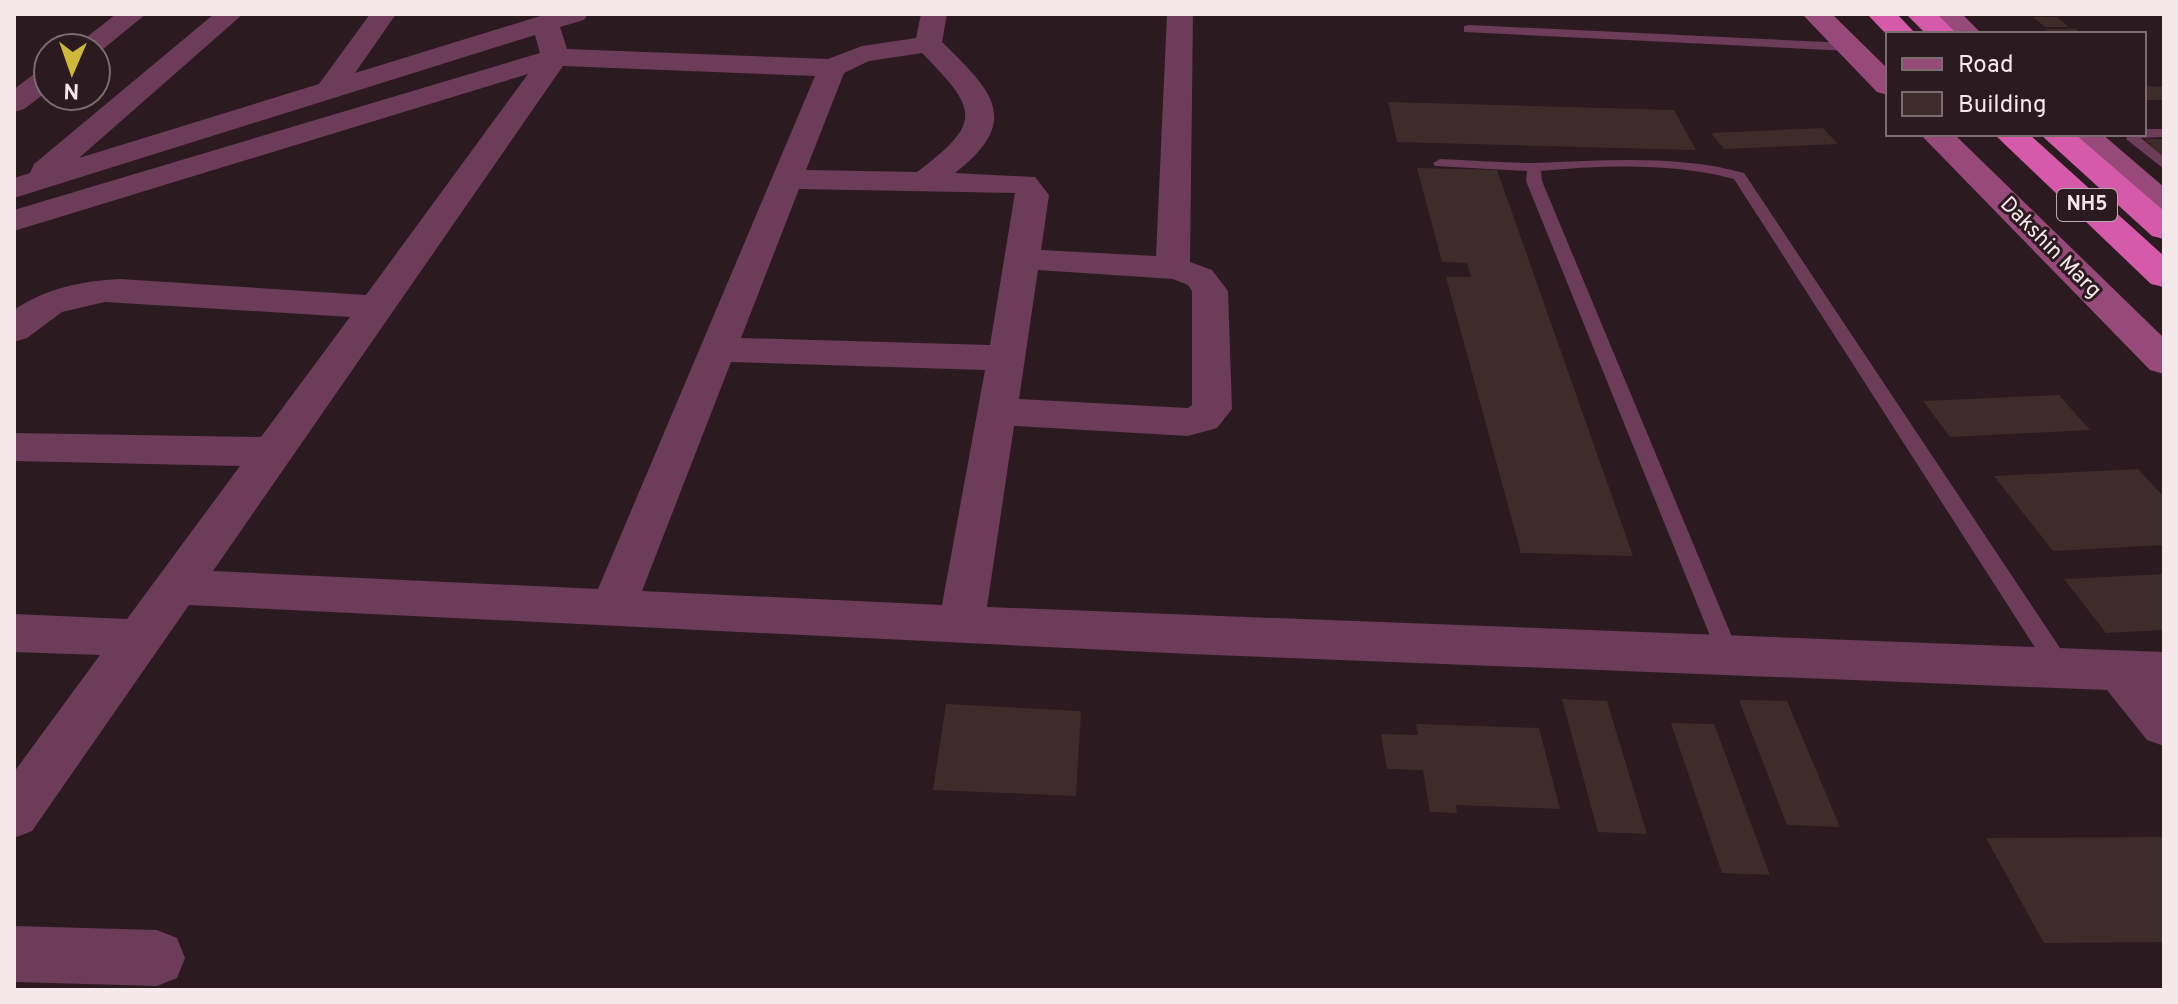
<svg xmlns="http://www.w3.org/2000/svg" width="2178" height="1004" viewBox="0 0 2178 1004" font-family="Overpass,sans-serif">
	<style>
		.building { fill: #3e2c2b }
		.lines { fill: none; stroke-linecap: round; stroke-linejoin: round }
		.lane { fill: #6d3c59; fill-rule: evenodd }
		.street { fill: #6d3c59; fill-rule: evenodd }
		.secondary { fill: #97497a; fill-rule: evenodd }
		.highway { fill: #d55aa9; fill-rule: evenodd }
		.labels { text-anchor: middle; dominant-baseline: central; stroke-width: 6; stroke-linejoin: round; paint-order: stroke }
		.shield { fill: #2b1a1f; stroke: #b8aaad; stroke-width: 2 }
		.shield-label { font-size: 20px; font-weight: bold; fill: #f4e8ea }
		.street-label { font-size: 22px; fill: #f4e8ea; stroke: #2b1a1f }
	</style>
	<rect width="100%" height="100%" fill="#2b1a1f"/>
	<path class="building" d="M 2033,17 L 2057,17 L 2069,27 L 2045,27 Z
		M 2045,29 L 2076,29 L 2082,34 L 2050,34 Z
		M 2144,86 L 2164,87 L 2164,100 L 2144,100 Z
		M 1388,102 L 1674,110 L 1696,150 L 1397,142 Z
		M 1823,128 L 1838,144 L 1724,149 L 1711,133 Z
		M 2144,139 L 2164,139 L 2164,157 Z
		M 1417,168 L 1497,170 L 1633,556 L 1521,553 L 1446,277 L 1471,277 L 1467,263 L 1442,262 Z
		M 2059,395 L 2090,430 L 1950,437 L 1923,401 Z
		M 2138,469 L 2164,497 L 2164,545 L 2053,551 L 1994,476 Z
		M 2164,574 L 2164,630 L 2106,633 L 2064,579 Z
		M 1562,699 L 1607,701 L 1647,834 L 1598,832 Z
		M 1739,700 L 1787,701 L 1840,827 L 1787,825 Z
		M 946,704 L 1081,711 L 1076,796 L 933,790 Z
		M 1671,723 L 1714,724 L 1770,875 L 1722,873 Z
		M 1416,724 L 1539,728 L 1560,809 L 1456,805 L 1457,813 L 1430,812 L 1423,770 L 1387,769 L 1381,734 L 1418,735 Z
		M 2164,837 L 2164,942 L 2044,943 L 1986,838 Z"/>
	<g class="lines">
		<path class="lane" d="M 1469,25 L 1849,43 L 1856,47 L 1849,51 L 1464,32 L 1464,26 Z
			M 2144,129 L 2164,129 L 2164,137 L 2141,138 L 2164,157 L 2164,169 L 2126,139 L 2129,134 L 2144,134 Z
			M 1440,159 C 1471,160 1503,163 1534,163 C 1605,161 1674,154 1744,173 L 2068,660 L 2071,667 L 2068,674 L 2060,676 L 2052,674 L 1734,179 C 1673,163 1604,165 1541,171 L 1542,181 L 1740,656 L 1737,663 L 1729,665 L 1721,663 L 1526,181 L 1527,171 L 1435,166 L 1433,163 Z"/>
		<path class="street" d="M 116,14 L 146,14 L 97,54 L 96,48 L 73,48 Z
			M 214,14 L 243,14 L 79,158 L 319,84 L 370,14 L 396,14 L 355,73 L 547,14 L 588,14 L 584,20 L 560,27 L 567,49 L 828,59 L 862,46 L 916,38 L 921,14 L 947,14 L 942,42 C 992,91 1023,120 955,173 L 1035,177 L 1049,195 L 1041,250 L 1156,256 L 1167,14 L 1193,14 L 1190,262 L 1212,270 L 1228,291 L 1232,409 L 1217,428 L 1188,436 L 1014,426 L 987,607 L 2164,652 L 2164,746 L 2147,740 L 2107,690 L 1190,654 L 189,605 L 32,831 L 14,838 L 14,772 L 100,655 L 14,652 L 14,614 L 127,619 L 240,466 L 14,461 L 14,433 L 261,437 L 350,317 L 105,302 L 62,312 L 27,338 L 14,342 L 14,310 C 46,288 82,281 120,279 L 366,295 L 528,74 L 14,231 L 14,210 L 540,53 L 535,35 L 14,198 L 14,178 L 30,173 L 34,164 ZM 922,53 C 978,110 983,122 917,172 L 806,170 L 844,73 L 869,61 ZM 563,66 L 815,76 L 598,589 L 213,571 ZM 799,189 L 1015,193 L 990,345 L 741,338 ZM 1038,270 L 1173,279 L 1188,285 L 1192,291 L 1192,405 L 1188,408 L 1019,399 ZM 731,362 L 985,370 L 942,605 L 642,591 Z
			M 48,68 L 48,91 L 24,109 L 14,112 L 14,89 L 38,71 Z
			M 14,926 L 157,930 L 177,938 L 185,958 L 177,978 L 157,986 L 14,982 Z"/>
		<path class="secondary" d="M 1802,14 L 1832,14 L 1888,69 L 1888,95 L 1877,92 Z
			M 1931,14 L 1962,14 L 1982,34 L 1951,34 Z
			M 1920,134 L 1954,134 L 2164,338 L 2164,374 L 2150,370 Z
			M 2067,134 L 2102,134 L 2164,187 L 2164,214 L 2152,211 Z"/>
		<path class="highway" d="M 1867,14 L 1897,14 L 1916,34 L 1888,36 Z
			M 1906,14 L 1937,14 L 1957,34 L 1926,34 Z
			M 1994,134 L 2029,134 L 2164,256 L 2164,287 L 2151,284 Z
			M 2040,134 L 2075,134 L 2164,211 L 2164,239 L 2152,236 Z"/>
	</g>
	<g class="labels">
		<rect class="shield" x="2057" y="189" width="60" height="32" rx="6"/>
		<g class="shield-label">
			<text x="2087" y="205">NH5</text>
		</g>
		<g class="street-label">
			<text transform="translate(2050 248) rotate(45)">Dakshin Marg</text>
		</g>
	</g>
	<rect width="2178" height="1004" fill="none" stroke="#f4e8ea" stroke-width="32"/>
	<rect x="1886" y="32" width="260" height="104" fill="#2b1a1f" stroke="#7b6c70" stroke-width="2"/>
	<rect x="1902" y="58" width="40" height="12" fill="#97497a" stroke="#7b6c70" stroke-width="2"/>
	<text x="1958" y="72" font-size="24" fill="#f4e8ea">Road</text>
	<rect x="1902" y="92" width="40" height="24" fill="#3e2c2b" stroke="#7b6c70" stroke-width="2"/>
	<text x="1958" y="112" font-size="24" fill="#f4e8ea">Building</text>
	<g transform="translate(72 72) rotate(182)"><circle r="38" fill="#2b1a1f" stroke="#7b6c70" stroke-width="2"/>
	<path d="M0-6L14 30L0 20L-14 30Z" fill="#ceb838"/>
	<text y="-12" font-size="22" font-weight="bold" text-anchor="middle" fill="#f4e8ea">N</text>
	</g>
</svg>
